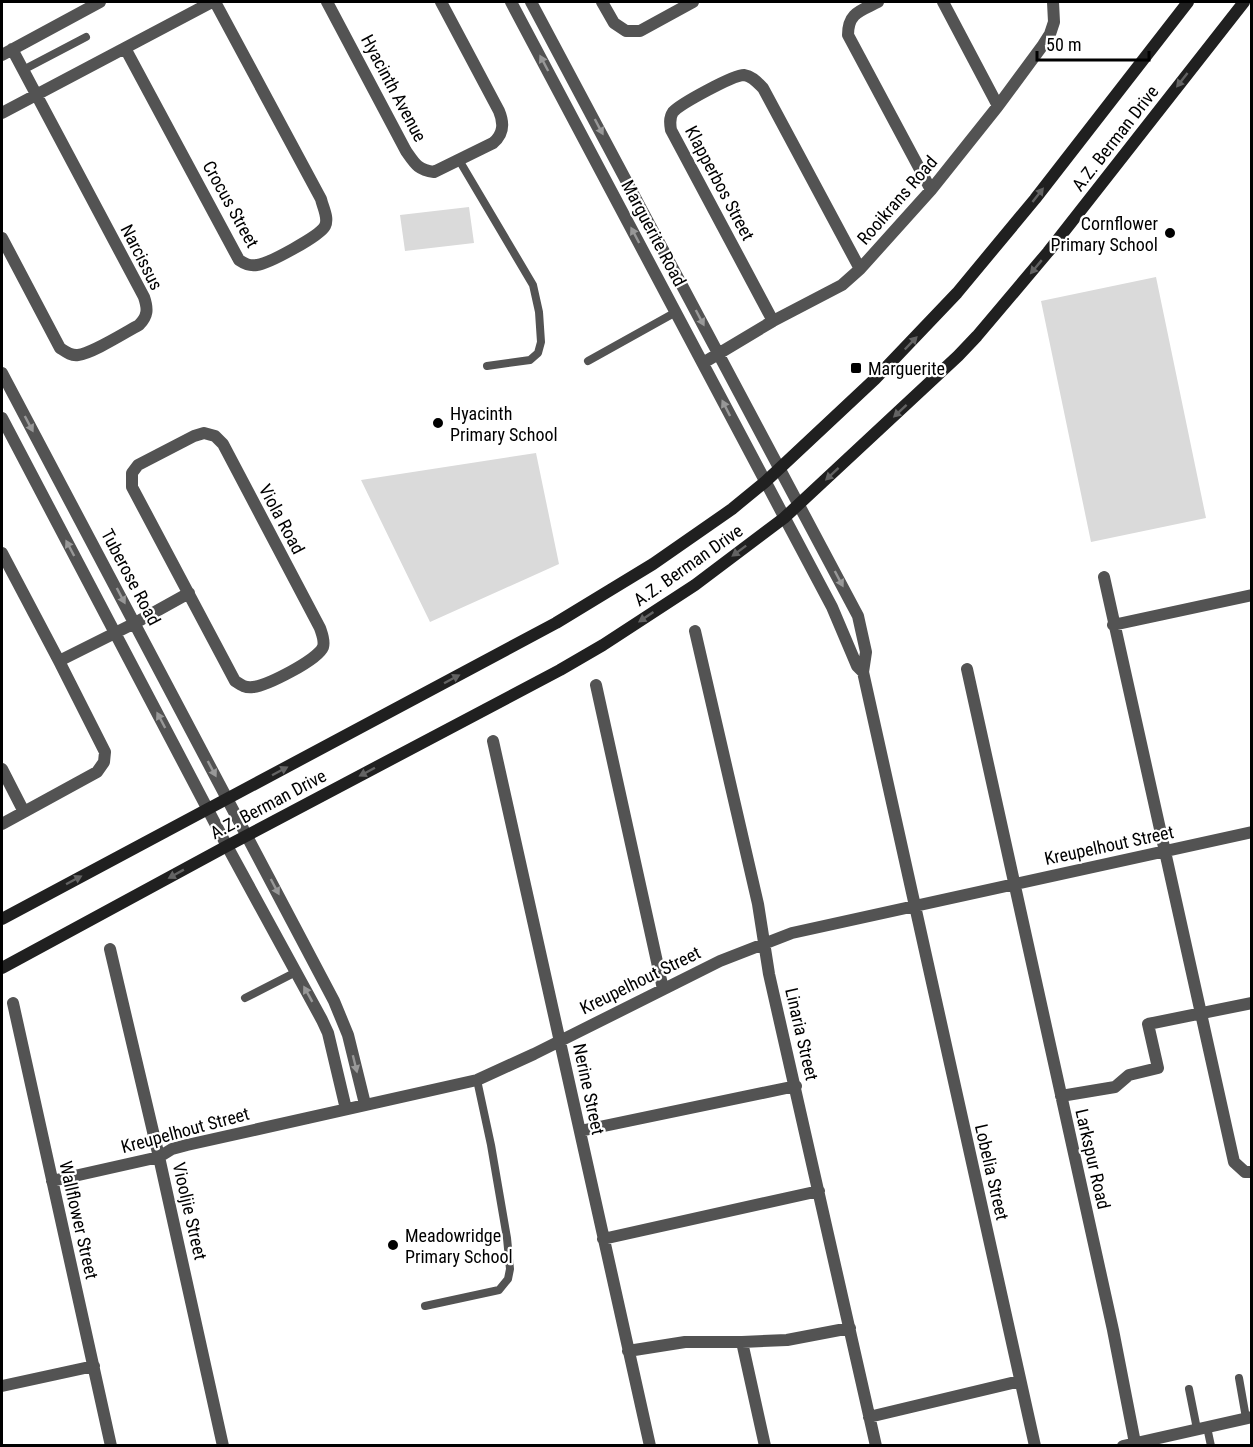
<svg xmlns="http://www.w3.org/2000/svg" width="1253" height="1447" viewBox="0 0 1253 1447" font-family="'Roboto Condensed',sans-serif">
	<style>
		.green { fill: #dadada }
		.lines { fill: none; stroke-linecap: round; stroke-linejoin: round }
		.lane { stroke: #535353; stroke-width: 8 }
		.street { stroke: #535353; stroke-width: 12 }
		.secondary { stroke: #202020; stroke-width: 12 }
		.oneway { fill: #989898 }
		.oneway2 { fill: #636363 }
		.poi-dot { fill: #000; stroke: #fff; stroke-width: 2 }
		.labels { text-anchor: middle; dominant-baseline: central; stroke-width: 4.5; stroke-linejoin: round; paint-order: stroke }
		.street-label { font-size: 18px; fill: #000; stroke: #fff }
		.poi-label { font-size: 18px; fill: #000; stroke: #fff; text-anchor: start }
	</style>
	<rect width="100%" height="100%" fill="#fff"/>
	<path class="green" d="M 469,207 L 474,243 L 405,251 L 400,215 Z
		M 1156,277 L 1206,518 L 1091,542 L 1041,301 Z
		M 536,453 L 559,564 L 430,622 L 361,480 Z"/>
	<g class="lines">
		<path class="lane" d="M 23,70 L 86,37
			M 459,160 L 533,285 L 539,312 L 541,342 L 538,353 L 530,360 L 487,366
			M 588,361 L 676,312
			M 245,998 L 296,972
			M 425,1306 L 499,1290 L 508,1279 L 510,1269 L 507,1238 L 491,1145 L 477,1080
			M 1239,1378 L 1246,1418
			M 1189,1389 L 1197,1429
			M 1207,1427 L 1211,1446"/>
		<path class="street" d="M 327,2 L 406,151 C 415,164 418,170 434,172 L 493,143 C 504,134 504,123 499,111 L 441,2
			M 511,2 L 832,607 L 857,666 L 863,672
			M 531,2 L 858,616 L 866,652 L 863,672 L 1035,1446
			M 602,2 L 614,23 L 626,31 L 640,31 L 693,2
			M 878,2 C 860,11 848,13 848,35 L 931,190
			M 943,2 L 998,106
			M 125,48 L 239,260 C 245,264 249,266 257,265 C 268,264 320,236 325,226 C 329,218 323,208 321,199 L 215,2
			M 2,55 L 100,2
			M 2,113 L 212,2
			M 2,238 L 60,348 C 66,352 71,356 78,355 C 93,353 124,333 139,325 C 148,316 148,309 144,297 L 12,49
			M 773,321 L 671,130 C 670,124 669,118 673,112 C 680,104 733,75 744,75 C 752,76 757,82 763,88 L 860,269
			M 703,363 L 773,321 L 842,285 L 860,269 L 931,190 L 998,106 L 1043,45 L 1050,34 L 1054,22 L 1053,2
			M 2,373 L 334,1001 L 348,1035 L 365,1104
			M 2,418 L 227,846 L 322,1020 L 328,1033 L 346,1109
			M 204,433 L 215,436 L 223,444 L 320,628 C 322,634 325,641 323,647 C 318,660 266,686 253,687 C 245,688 241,685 235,681 L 132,487 L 132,473 L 138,465 L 194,436 Z
			M 2,553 L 59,661 L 105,752 L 104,762 L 97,772 L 2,824
			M 1104,577 L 1234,1162 L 1245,1172 L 1252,1172
			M 1113,625 L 1252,595
			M 695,631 L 758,904 L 769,974 L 876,1446
			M 59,661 L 135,623 L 189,593
			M 967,669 L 1113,1330 L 1135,1443
			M 596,685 L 663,989
			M 493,741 L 650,1446
			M 2,769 L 24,812
			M 110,949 L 159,1157 L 223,1446
			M 13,1003 L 111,1446
			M 1061,1096 L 1115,1087 L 1129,1075 L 1158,1068 L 1148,1024 L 1252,1003
			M 580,1131 L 796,1086
			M 52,1181 L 159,1157 L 172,1149 L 187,1145 L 477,1080 L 534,1054 L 720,961 L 792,933 L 1252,832
			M 603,1239 L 819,1191
			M 742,1342 L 765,1446
			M 628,1351 L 685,1342 L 742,1342 L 787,1340 L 850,1328
			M 2,1386 L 94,1366
			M 869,1417 L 1020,1381
			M 1123,1446 L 1252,1417"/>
		<path class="secondary" d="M 2,919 L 556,623 L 653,564 L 732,509 L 765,482 L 875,379 L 957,293 L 1035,199 L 1188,2
			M 2,968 L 227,846 L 560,670 L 603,645 L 695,585 L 784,518 L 958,356 L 977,336 L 1048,252 L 1244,2"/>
	</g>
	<defs><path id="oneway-solid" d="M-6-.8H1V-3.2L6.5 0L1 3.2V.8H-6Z" transform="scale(1.5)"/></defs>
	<g class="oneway">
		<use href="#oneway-solid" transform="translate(544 63) rotate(-118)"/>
		<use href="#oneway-solid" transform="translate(599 127) rotate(62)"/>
		<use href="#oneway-solid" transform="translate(635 235) rotate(-118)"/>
		<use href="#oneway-solid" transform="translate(700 318) rotate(62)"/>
		<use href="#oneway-solid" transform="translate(726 408) rotate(-117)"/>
		<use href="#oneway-solid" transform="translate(29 424) rotate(62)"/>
		<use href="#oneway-solid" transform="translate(70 548) rotate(-118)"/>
		<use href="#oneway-solid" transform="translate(839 579) rotate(62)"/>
		<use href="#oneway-solid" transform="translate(121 596) rotate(62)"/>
		<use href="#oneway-solid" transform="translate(161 720) rotate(-118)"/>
		<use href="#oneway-solid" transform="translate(212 769) rotate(62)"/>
		<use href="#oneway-solid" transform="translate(275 887) rotate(62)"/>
		<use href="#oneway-solid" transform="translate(308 994) rotate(-119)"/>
		<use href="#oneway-solid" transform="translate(355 1064) rotate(76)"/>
	</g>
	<g class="oneway2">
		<use href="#oneway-solid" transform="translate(1182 80) rotate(128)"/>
		<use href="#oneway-solid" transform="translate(1038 195) rotate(-52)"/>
		<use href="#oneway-solid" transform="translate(1036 267) rotate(130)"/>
		<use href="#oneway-solid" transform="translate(911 343) rotate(-46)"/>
		<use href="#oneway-solid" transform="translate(900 411) rotate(137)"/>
		<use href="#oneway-solid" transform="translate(832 474) rotate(137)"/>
		<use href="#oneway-solid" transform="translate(739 551) rotate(143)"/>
		<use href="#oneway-solid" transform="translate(646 617) rotate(146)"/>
		<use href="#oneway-solid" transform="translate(452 679) rotate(-28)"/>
		<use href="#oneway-solid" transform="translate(280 771) rotate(-28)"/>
		<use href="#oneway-solid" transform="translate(367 772) rotate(152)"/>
		<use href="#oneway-solid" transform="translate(176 874) rotate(151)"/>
		<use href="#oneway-solid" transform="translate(74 880) rotate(-28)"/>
	</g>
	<g class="poi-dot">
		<circle cx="1170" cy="233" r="6"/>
		<rect x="850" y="362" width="12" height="12" rx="3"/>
		<circle cx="438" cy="423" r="6"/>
		<circle cx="393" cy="1245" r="6"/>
	</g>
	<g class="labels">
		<g class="street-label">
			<text transform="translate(394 88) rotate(62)">Hyacinth Avenue</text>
			<text transform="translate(1115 138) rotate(-52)">A.Z. Berman Drive</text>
			<text transform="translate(720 183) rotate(62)">Klapperbos Street</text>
			<text transform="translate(897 200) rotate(-49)">Rooikrans Road</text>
			<text transform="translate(231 204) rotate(61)">Crocus Street</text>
			<text transform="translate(654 233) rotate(62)">Marguerite Road</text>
			<text transform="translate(142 257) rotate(63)">Narcissus</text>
			<text transform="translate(282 519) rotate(62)">Viola Road</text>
			<text transform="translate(688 565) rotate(-35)">A.Z. Berman Drive</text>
			<text transform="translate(131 577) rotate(62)">Tuberose Road</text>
			<text transform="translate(268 804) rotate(-28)">A.Z. Berman Drive</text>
			<text transform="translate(1109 845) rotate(-12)">Kreupelhout Street</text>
			<text transform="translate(640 980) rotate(-26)">Kreupelhout Street</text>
			<text transform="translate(802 1034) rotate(77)">Linaria Street</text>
			<text transform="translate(589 1089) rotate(78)">Nerine Street</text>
			<text transform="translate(185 1130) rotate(-15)">Kreupelhout Street</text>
			<text transform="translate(1093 1159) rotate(77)">Larkspur Road</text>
			<text transform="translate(992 1172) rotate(77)">Lobelia Street</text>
			<text transform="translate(190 1211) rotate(77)">Viooljie Street</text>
			<text transform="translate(79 1220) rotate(77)">Wallflower Street</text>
		</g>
		<g class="poi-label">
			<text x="1158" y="223" text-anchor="end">Cornflower<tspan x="1158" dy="21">Primary School</tspan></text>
			<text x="868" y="368">Marguerite</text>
			<text x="450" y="413">Hyacinth<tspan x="450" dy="21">Primary School</tspan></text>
			<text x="405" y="1235">Meadowridge<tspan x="405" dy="21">Primary School</tspan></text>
		</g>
	</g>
	<rect width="1253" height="1447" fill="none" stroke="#000000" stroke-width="6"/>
	<path d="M1037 51v9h112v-9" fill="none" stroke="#000000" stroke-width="3"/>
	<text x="1046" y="51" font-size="18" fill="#000000" stroke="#ffffff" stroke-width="4.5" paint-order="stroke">50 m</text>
</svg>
